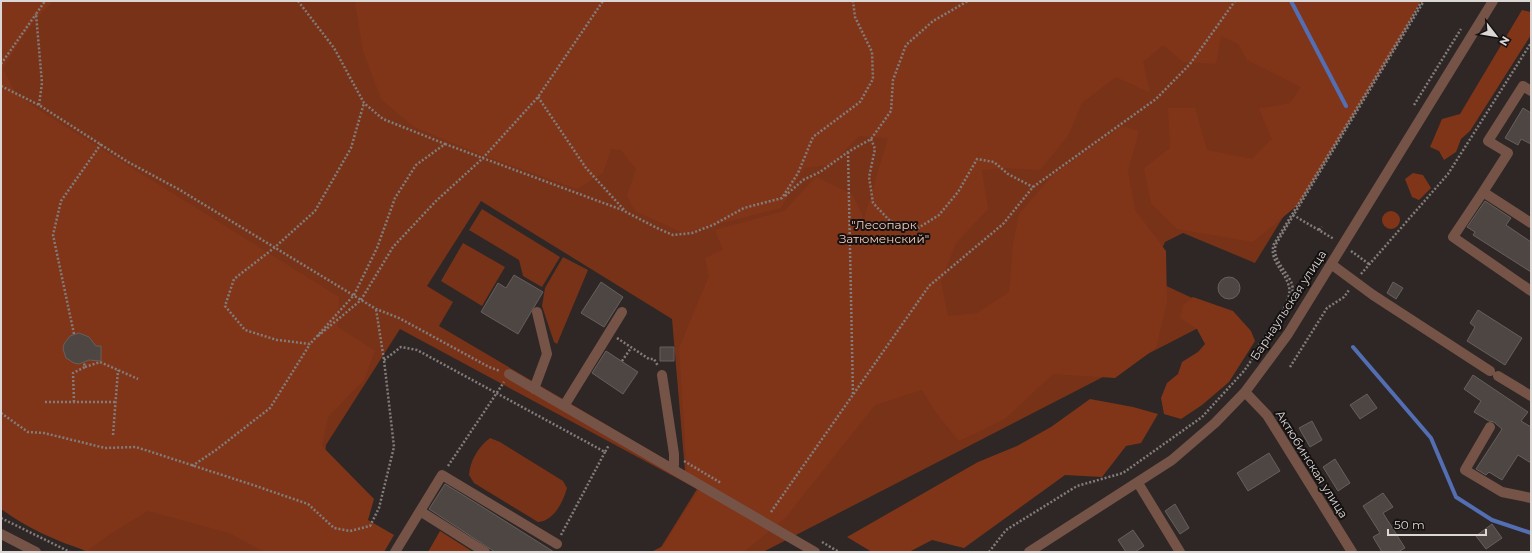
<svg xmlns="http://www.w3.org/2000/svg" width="1532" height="553" viewBox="0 0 1532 553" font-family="Montserrat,sans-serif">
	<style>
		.green { fill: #783218; fill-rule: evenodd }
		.forest { fill: #803519 }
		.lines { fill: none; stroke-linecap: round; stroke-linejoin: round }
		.stream { stroke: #536eb2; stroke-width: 4 }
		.building { fill: #4d4643; stroke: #675f5d }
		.path { stroke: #827d7b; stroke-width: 2.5; stroke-dasharray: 2 2; stroke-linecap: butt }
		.minor { stroke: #765347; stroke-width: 10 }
		.labels { text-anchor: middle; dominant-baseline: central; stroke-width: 4; stroke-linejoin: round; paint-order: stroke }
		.park-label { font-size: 12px; fill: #fbcdbd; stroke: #141110 }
		.street-label { font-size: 12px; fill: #dbd7d5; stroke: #141110 }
	</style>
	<rect width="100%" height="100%" fill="#2e2725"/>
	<path class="green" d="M 1,1 L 1415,1 L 1255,263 L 1183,233 L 1165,242 L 1155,264 L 1160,283 L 1216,309 L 1206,324 L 763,552 L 658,552 L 697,489 L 400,329 L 326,445 L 321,499 L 368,552 L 87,552 L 1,508 ZM 481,201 L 672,319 L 685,471 L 439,326 L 453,302 L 427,286 Z
		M 482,209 L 560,257 L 542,287 L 523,276 L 519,260 L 469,230 Z
		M 463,243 L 505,267 L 482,306 L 441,281 Z
		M 563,257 L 588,270 L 557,344 L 554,342 L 542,306 L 545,288 Z
		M 490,438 L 500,442 L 563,481 L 567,488 C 563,502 554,521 538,522 L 474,483 L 469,475 C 470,461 478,447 490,438 Z"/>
	<path class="forest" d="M 1,1 L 55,1 C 32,18 18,45 3,69 L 16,93 L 34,107 L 339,297 L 338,327 L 375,351 L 364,380 L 328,417 L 322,446 L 374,499 L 368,520 L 394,535 L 384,552 L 265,552 L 229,533 L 148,511 L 110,534 L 87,551 C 56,541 27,528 1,509 Z
		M 355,1 L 1421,1 L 1398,43 L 1299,204 L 1253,242 L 1177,229 L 1151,203 L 1144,168 L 1170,148 L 1168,108 L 1195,108 L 1207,150 L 1252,159 L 1272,139 L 1259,109 L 1290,103 L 1301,87 L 1247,60 L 1238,44 L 1221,36 L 1216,64 L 1183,62 L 1163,45 L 1143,62 L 1150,93 L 1116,77 L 1082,103 L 1068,136 L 1040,170 L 1005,168 L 982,170 L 988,209 L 956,243 L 941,281 L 948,316 L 977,313 L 1009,292 L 1013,244 L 1019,214 L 1053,175 L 1122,126 L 1139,131 L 1128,171 L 1135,210 L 1166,251 L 1167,303 L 1156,348 L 1115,378 L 1053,374 L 1005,419 L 959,441 L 937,414 L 922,390 L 875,405 L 786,517 L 744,552 L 651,552 L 663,546 L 699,489 L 687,471 L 679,348 L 709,276 L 705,258 L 723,250 L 715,230 L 784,211 L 816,177 L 852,194 L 864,219 L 888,138 L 859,136 L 830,165 L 804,168 L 781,208 L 683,233 L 635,211 L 627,196 L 636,169 L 621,150 L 611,149 L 603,173 L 577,189 L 477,153 L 414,127 L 381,99 L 363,51 Z
		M 1522,10 L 1531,12 L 1531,35 L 1470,131 L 1461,139 L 1456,152 L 1444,160 L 1439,151 L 1430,147 L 1442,119 L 1460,114 Z
		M 1413,173 L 1423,175 L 1431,188 L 1419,200 L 1412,197 L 1405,179 Z
		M1382 220a9 9 0 1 1 18 0a9 9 0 1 1-18 0Z
		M 1193,297 L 1233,311 L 1251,331 L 1255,341 L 1229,382 L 1202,405 L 1181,419 L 1164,414 L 1161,398 L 1167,383 L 1178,374 L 1182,362 L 1198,352 L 1205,344 L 1197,329 L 1180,318 L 1183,305 Z
		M 1090,399 L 1133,407 L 1158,414 L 1141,443 L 1126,446 L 1102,477 L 1065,475 L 964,548 L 932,540 L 909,552 L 872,552 L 847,537 L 978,462 L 1017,446 L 1051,427 Z
		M 440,531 L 473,552 L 428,552 Z"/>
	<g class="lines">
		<path class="stream" d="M 1291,1 L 1346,106
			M 1353,347 L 1431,438 L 1456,497 L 1492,520 L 1531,533"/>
	</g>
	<path class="building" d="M 1523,108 L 1531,113 L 1531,144 L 1521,139 L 1518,145 L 1505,138 Z
		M 1485,201 L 1511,218 L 1506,225 L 1531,242 L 1531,272 L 1473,235 L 1475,232 L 1467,227 Z
		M 514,275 L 543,292 L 518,334 L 481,312 L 498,283 L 506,288 Z
		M1218 288a11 11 0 1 1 22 0a11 11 0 1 1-22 0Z
		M 601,282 L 623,297 L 604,327 L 581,313 Z
		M 1393,282 L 1403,288 L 1396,299 L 1387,293 Z
		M 1478,310 L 1522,338 L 1505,365 L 1467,341 L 1475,327 L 1470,323 Z
		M 79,333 L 89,337 L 96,346 L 101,346 L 101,361 L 89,360 L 79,364 L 74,363 L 66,358 L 63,349 L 64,344 L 70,336 Z
		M 660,347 L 674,347 L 674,361 L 660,361 Z
		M 606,351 L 638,372 L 623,394 L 592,373 Z
		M 1473,375 L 1528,412 L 1521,421 L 1531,427 L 1531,463 L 1518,455 L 1502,480 L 1489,472 L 1486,475 L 1476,469 L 1502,429 L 1494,422 L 1489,421 L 1474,412 L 1481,401 L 1464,389 Z
		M 1367,394 L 1377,408 L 1360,419 L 1350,405 Z
		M 1312,421 L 1322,440 L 1310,447 L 1299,428 Z
		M 1269,453 L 1280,471 L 1248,491 L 1237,473 Z
		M 1335,459 L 1350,483 L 1338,491 L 1323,467 Z
		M 445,484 L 481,506 L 554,552 L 495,552 L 429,509 Z
		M 1383,493 L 1393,507 L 1383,513 L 1405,548 L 1398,552 L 1382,552 L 1373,537 L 1380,533 L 1363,506 Z
		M 1175,504 L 1189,528 L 1180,534 L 1165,511 Z
		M 1492,524 L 1502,538 L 1486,549 L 1476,536 Z
		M 1133,530 L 1144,546 L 1135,552 L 1126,552 L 1118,540 Z"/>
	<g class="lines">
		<path class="path" d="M 298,1 L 334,48 L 364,103 L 383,119 L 445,144 L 416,165 L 395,198 L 377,248 L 354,295 L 310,344 L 277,340 L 245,330 L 225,306 L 234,279 L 274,248 L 315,211 L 351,148 L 364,103
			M 1,64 L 36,14
			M 1,86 L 39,105 L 128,162 L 180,190 L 376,309 L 399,318 L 489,367 L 500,371
			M 538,97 L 586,168 L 626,212 L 659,229 L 673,235 L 692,233 L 713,225 L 744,208 L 782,198 L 798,173 L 813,137 L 860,102 L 873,79 L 872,52 L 855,17 L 853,1
			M 39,105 L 42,83 L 36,14 L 45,1
			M 1414,105 L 1461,29
			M 871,139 L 875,149 L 869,177 L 873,203 L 890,221 L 915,230 L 939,215 L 958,192 L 977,159 L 994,162 L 1008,174 L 1033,187
			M 445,144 L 625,211
			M 848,152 L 853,395
			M 785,196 L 803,180 L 820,172 L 848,152 L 871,139 L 891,111 L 893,80 L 906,45 L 933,21 L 968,1
			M 1293,215 L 1334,239
			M 1319,230 L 1322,227
			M 1351,251 L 1369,264
			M 1361,274 L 1448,174 L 1531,43
			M 74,334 L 53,235 L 61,201 L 101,144
			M 318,336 L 361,300 L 393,247 L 436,201 L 482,159 L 538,97 L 603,1
			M 617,338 L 649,359 L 654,359 L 658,366
			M 1257,348 C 1267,333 1286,311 1289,295 C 1293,276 1267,263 1274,244 L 1422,1
			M 384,360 L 401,347 L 417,350 L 605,452 L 609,445
			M 622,361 L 631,348
			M 85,367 L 100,362 L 138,379
			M 1290,367 L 1327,308 L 1344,297 L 1349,290
			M 45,402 L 115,402
			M 74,402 L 73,373 L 85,367 L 84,363
			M 1,413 L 28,432 L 44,433 L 105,448 L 136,447 L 253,485 L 308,504 L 334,528 L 350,531 L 370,526 L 379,508 L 394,447 L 384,360 L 376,309
			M 113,435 L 118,370
			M 684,461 L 721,483
			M 192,466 L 216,450 L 270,408 L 310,344
			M 448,466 L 504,382
			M 771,512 L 929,286 L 1003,224 L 1033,187 L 1156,99 L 1190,64 L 1235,1
			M 1,518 L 70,552
			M 561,535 L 605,452
			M 822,542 L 839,552
			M 989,552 L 1006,530 L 1077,486 L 1123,473 L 1202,417 L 1244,371 L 1288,306 C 1291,299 1294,292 1292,284 C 1287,271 1271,259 1276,244 L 1424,1"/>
		<path class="minor" d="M 1483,192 L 1508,153 L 1488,141 L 1523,86 L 1531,91
			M 1531,223 L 1483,192 L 1453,237 L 1531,291
			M 1331,264 L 1373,295 L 1490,371
			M 509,374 L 815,552
			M 662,375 L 674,454 L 674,465 L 672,469
			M 1498,376 L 1531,396
			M 534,389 L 547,354 L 537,312
			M 1245,392 L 1267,415 L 1352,552
			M 564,406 L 622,312
			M 1490,427 L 1465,470 L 1502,492 L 1531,498
			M 1138,483 L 1180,552
			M 420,511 L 485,552
			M 1,534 L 36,552
			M 395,552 L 442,475 L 557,544
			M 1029,552 L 1172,460 L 1215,423 L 1245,392 L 1288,334 L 1493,1"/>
	</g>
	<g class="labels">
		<g class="park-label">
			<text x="884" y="224">"Лесопарк<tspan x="884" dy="14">Затюменский"</tspan></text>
		</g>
		<g class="street-label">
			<text transform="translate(1288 305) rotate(-57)">Барнаульская улица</text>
			<text transform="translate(1312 464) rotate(58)">Актюбинская улица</text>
		</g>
	</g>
	<rect width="1532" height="553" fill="none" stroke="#dbd7d5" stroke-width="4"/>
	<g transform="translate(1496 36) rotate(121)" stroke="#141110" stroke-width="3" paint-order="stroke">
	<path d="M0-3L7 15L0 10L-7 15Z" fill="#dbd7d5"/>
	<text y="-6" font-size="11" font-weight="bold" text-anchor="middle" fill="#dbd7d5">N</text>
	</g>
	<path d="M1388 529v6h98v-6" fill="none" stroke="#dbd7d5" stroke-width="2"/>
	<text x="1394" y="529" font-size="12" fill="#dbd7d5" stroke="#141110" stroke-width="3" paint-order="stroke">50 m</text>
</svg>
